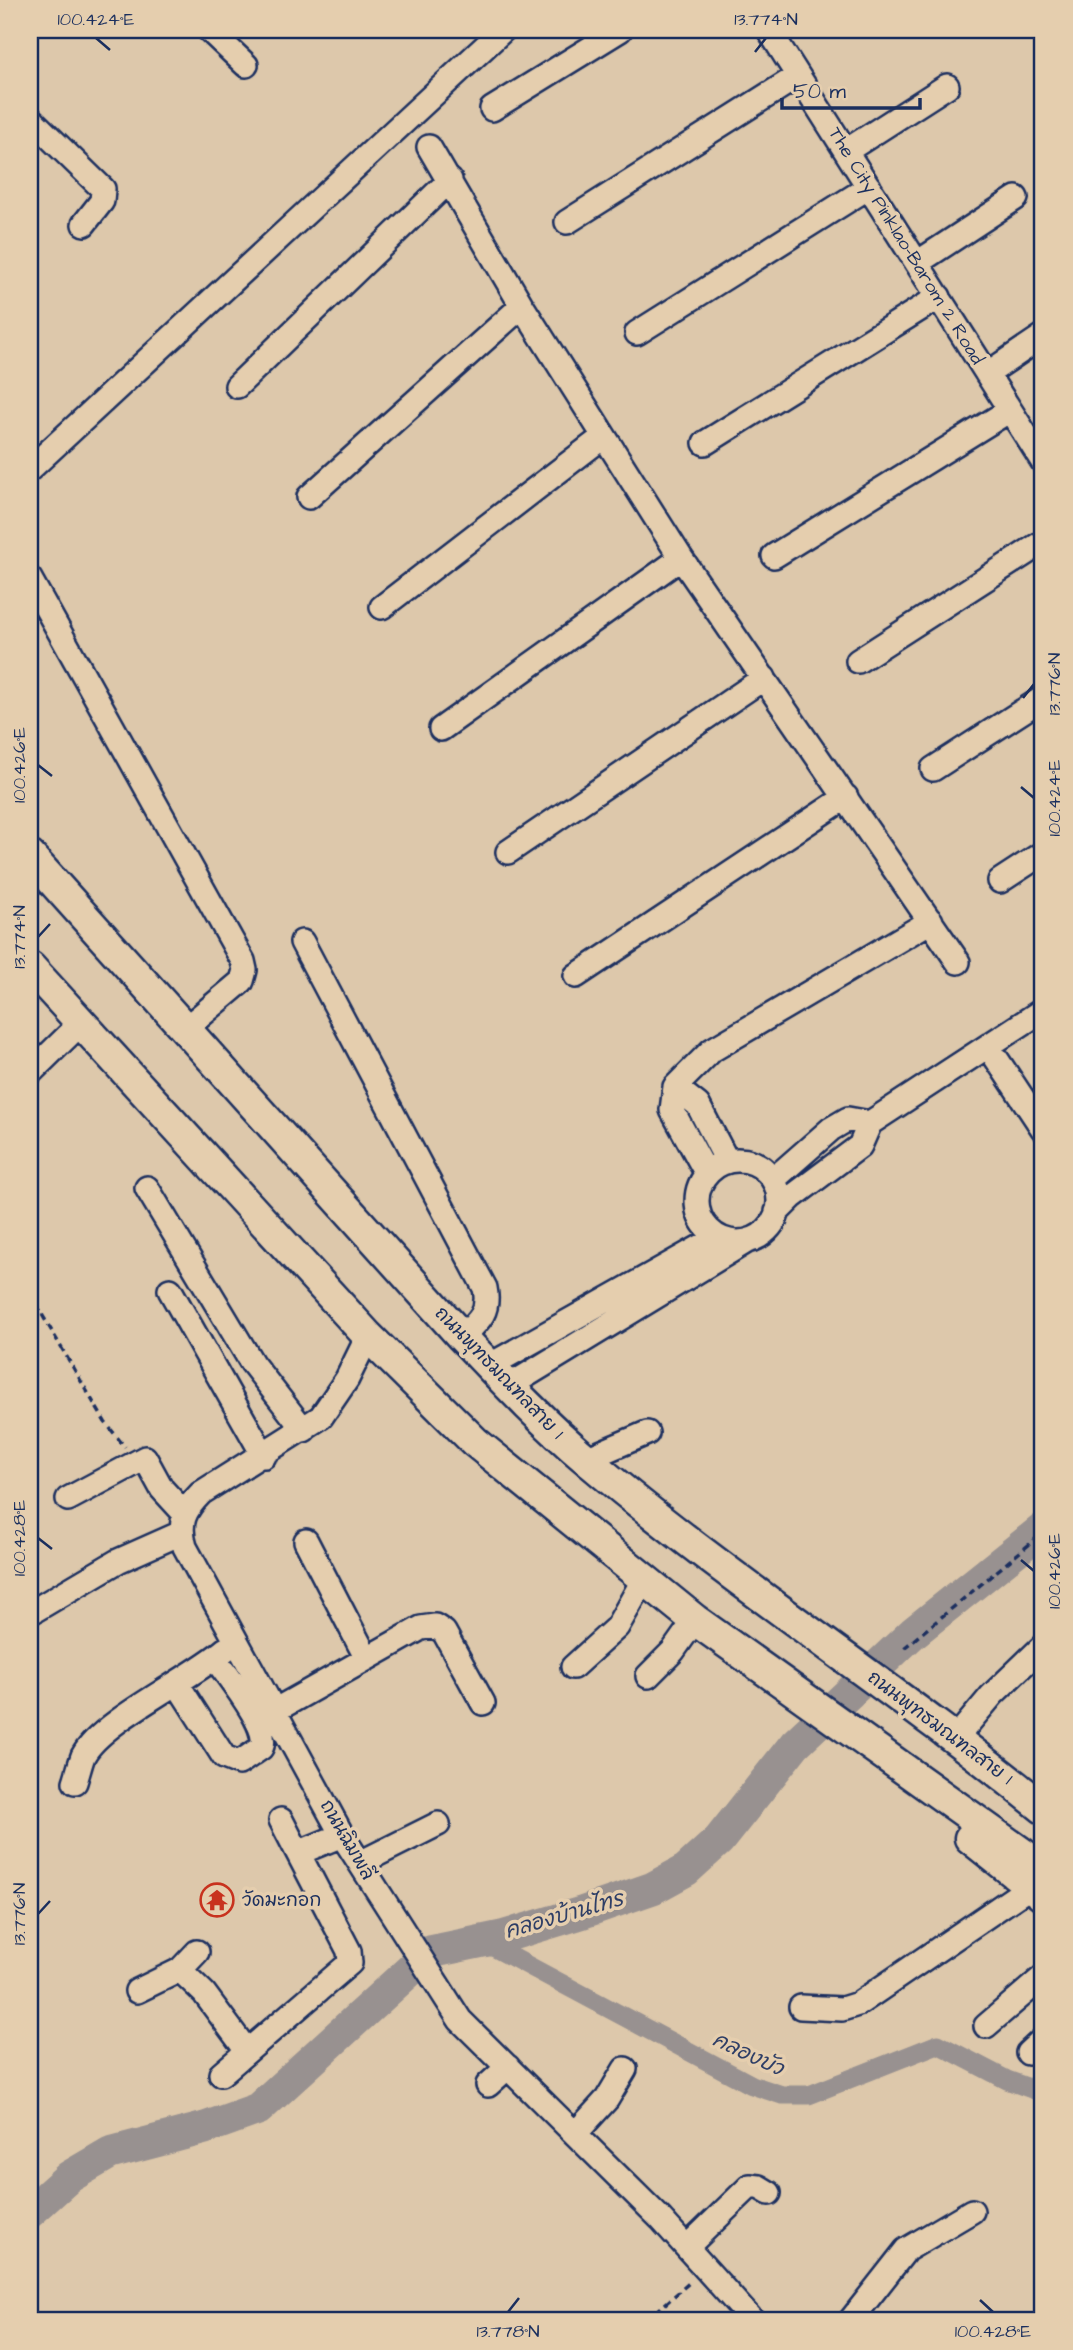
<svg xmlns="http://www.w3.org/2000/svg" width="1073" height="2350" viewBox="0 0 1073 2350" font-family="'Architects Daughter','Playpen Sans Thai',sans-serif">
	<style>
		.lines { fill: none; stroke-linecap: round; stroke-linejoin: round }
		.canal { stroke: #989190; stroke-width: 19 }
		.river { stroke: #989190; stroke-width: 33 }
		.minor-casing { stroke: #1b2f5e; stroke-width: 28 }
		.major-casing { stroke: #1b2f5e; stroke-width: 35 }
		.path { stroke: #1b2f5e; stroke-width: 3.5; stroke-dasharray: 7 5; stroke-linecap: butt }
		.minor { stroke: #e5ceae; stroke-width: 23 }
		.major { stroke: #e5ceae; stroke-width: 30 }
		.ticks { fill: none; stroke: #1b2f5e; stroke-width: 2.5 }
		.labels { text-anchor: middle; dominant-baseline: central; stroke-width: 7; stroke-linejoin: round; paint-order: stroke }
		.street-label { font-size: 19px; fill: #1b2f5e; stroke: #e5ceae }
		.poi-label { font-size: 19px; fill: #1b2f5e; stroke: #e5ceae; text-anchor: start }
		.water-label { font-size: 21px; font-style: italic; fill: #2e3e66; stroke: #e5ceae }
		.neatline { fill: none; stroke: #1b2f5e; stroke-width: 2.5 }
		.ticks-label { font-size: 18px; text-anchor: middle; fill: #1b2f5e }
	</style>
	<rect width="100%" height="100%" fill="#ddc8ab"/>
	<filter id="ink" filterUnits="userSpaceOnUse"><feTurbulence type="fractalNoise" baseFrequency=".0143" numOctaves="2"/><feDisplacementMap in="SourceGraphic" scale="14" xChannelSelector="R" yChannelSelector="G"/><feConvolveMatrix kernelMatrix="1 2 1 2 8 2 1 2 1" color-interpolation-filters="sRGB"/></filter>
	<g filter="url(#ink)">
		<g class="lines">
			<path class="canal" d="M 482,1941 L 752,2085 L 782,2095 L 809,2095 L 938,2044 L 1007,2080 L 1043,2093"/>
			<path class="river" d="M 30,2212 L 69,2177 L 110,2153 L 205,2128 L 258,2109 L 430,1952 L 502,1937 L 581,1913 L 653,1888 L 686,1870 L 719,1840 L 795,1744 L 913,1633 L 1043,1529"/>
			<defs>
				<path id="minor" d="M 209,30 L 246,65
					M 769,30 L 1043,462
					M 492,109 L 620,30
					M 30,118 L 103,189 L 102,201 L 84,224
					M 429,147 L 522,306 L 681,558 L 958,962
					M 846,151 L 947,86
					M 567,222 L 798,76
					M 917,263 L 1016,198
					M 637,333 L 869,187
					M 987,374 L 1043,336
					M 237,386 L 450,180
					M 705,443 L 939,297
					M 30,469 L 503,30
					M 309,497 L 522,306
					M 774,556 L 1010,410
					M 30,579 L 243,961 L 245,970 L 242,981 L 185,1029
					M 382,607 L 603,437
					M 858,661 L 1043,542
					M 441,729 L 681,558
					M 933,769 L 1043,698
					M 508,852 L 764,678
					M 1000,881 L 1043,853
					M 302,942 L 485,1288 C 490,1312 479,1321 462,1337
					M 576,976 L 846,797
					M 988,1046 L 1043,1129
					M 30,1073 L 80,1024
					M 675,1087 L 712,1050 L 931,921
					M 870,1123 L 1043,1010
					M697 1201a41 41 0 1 1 82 0a41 41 0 1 1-82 0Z
					M 707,1174 L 672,1110 L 675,1087 L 698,1105 L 727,1161
					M 774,1179 L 831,1129 L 848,1119 L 870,1123 L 860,1146 L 792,1197 L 777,1212
					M 147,1188 L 252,1363 L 304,1430
					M 170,1290 L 264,1456
					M 368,1336 L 347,1379 L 321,1417 L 201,1493 C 184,1510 178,1523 185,1547 L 342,1835 L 460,2020 L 661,2219 L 752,2320
					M 489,1366 L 718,1237
					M 509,1386 L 747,1241
					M 586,1459 L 647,1433
					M 68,1499 L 145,1458 L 162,1489 L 185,1514
					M 306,1541 L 366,1657
					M 30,1613 L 118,1561 L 181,1533
					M 573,1667 L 617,1627 L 644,1579
					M 648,1676 L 673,1651 L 695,1620
					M 178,1685 L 224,1757 L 239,1763 L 261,1748 C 272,1729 227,1676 215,1658
					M 274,1711 L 421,1628 L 435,1626 L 444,1632 L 483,1703
					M 956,1738 L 992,1695 L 1043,1646
					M 75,1782 C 78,1773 80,1764 83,1756 C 101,1721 191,1679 226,1649
					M 281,1820 L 298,1853
					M 360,1863 L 438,1824
					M 180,1970 L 197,1952
					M 137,1991 L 180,1970 L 204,1993 L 247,2051
					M 801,2007 L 842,2009 L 858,2004 L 1031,1886
					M 986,2026 L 1043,1977
					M 1028,2053 L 1043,2039
					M 221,2074 L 350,1963 L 349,1951 L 298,1853 L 342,1835
					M 488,2085 L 508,2067
					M 575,2134 L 607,2099 L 625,2069
					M 687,2247 L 750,2186 L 759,2187 L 769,2193
					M 851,2320 L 906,2250 L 972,2211"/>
				<path id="major" d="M 30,856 L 462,1337 C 502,1379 542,1422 587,1460 C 733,1584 895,1687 1043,1808
					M 30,967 L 368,1336 L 475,1442 L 695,1620 L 1043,1868
					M 970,1838 L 1043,1896"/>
			</defs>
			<use href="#minor" class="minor-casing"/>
			<use href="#major" class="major-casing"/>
			<path class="path" d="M 30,1294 L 105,1422 L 125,1447
				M 904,1648 L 1043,1533
				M 647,2320 L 690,2282"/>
			<use href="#minor" class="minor"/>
			<use href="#major" class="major"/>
		</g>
	</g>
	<path class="ticks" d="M 96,38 L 110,50M 755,52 L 766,38M 1023,698 L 1034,684M 38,765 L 52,776M 1021,787 L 1034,798M 38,937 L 50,924M 38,1538 L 52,1549M 1021,1560 L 1034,1571M 38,1914 L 50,1901M 980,2300 L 993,2312M 508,2312 L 519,2298"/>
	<defs>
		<symbol id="temple-ring" viewBox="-11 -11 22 22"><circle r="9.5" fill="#e5ceae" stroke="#c8321e" stroke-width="1.5"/><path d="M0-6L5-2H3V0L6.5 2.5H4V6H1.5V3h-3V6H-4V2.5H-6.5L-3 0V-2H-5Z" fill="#c8321e"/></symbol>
	</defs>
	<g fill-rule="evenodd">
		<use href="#temple-ring" x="198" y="1881" width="38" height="38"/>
	</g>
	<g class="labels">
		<g class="street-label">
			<text transform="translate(906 246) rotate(58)">The City Pinklao-Barom 2 Road</text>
			<text transform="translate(499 1373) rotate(46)">ถนนพุทธมณฑลสาย 1</text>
			<text transform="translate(940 1728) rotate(37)">ถนนพุทธมณฑลสาย 1</text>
			<text transform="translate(347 1840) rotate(60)">ถนนฉิมพลี</text>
		</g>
		<g class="poi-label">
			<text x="242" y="1900">วัดมะกอก</text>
		</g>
		<g class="water-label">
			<text transform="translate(564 1915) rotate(-16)">คลองบ้านไทร</text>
			<text transform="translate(748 2054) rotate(25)">คลองบัว</text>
		</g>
	</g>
	<rect width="1073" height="2350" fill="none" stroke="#e5ceae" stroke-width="77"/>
	<path d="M782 98v10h138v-10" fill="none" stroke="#1b2f5e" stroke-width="3.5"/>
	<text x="793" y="98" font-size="21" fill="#1b2f5e" stroke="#e5ceae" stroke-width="5" paint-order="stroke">50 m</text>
	<rect x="38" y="38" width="996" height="2274" class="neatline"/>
	<g class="ticks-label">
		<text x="96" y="25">100.424°E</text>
		<text x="766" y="25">13.774°N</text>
		<text transform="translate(1054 684) rotate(-90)" y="6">13.776°N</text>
		<text transform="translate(19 765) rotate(-90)" y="6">100.426°E</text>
		<text transform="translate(1054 798) rotate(-90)" y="6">100.424°E</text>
		<text transform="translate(19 937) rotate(-90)" y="6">13.774°N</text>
		<text transform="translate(19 1538) rotate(-90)" y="6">100.428°E</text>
		<text transform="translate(1054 1571) rotate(-90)" y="6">100.426°E</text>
		<text transform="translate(19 1914) rotate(-90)" y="6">13.776°N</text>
		<text x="508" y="2337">13.778°N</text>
		<text x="993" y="2337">100.428°E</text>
	</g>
</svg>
